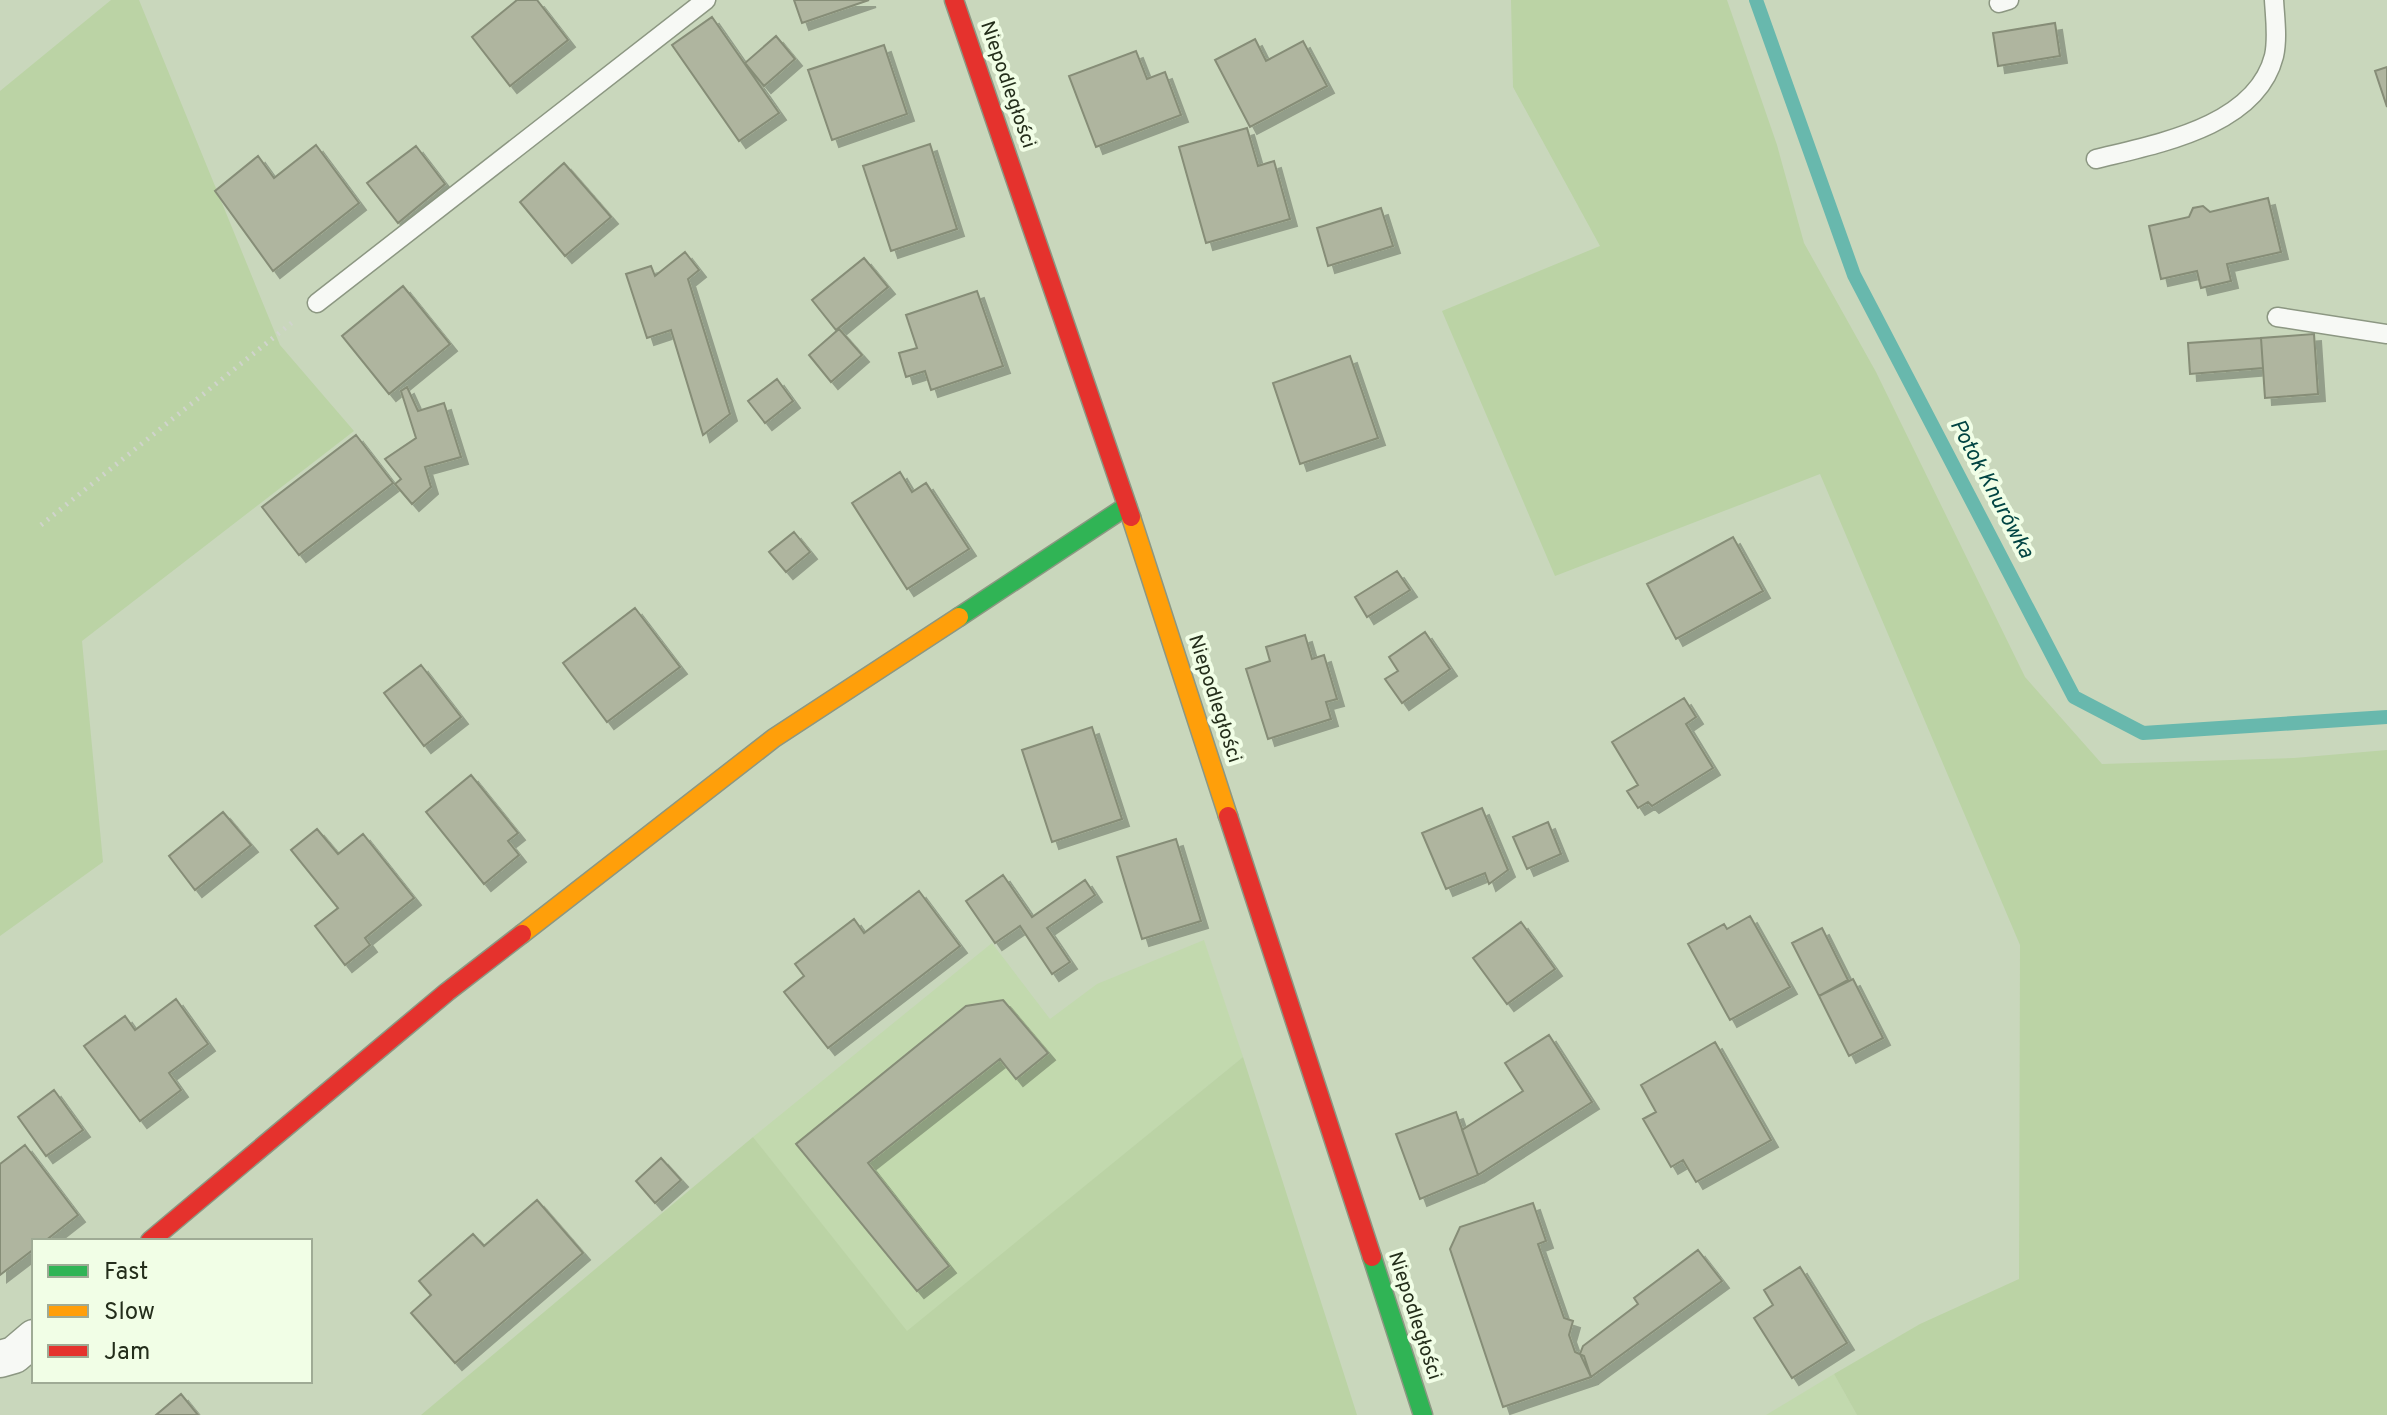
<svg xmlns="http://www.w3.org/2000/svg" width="2387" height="1415" viewBox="0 0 2387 1415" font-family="Overpass,sans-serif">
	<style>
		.built { fill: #c2d9ae }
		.green { fill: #bbd3a5 }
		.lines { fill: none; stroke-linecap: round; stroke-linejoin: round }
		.stream { stroke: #68b8ad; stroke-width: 14 }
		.building { fill: #afb59f; stroke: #868d77; stroke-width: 2; filter: url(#shadow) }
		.lane-casing { stroke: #8c9782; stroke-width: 21 }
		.street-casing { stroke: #8c9782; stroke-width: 39 }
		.fast-casing { stroke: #8c9782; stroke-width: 21 }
		.slow-casing { stroke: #8c9782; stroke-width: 21 }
		.jam-casing { stroke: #8c9782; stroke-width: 21 }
		.path { stroke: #d0d4cc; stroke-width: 5; stroke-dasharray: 2 6; stroke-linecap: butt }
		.lane { stroke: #f7f9f5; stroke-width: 18 }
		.street { stroke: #f7f9f5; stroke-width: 36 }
		.fast { stroke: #30b455; stroke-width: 18 }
		.slow { stroke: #ff9f0a; stroke-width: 18 }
		.jam { stroke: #e5322d; stroke-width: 18 }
		.labels { text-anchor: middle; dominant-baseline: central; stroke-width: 8; stroke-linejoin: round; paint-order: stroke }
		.street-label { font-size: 20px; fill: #242e1b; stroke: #f1fee6 }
		.water-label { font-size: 22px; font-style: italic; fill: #004442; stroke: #f1fee6 }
	</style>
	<defs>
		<filter id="shadow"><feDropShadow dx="7" dy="7" stdDeviation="0" flood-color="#0004"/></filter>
	</defs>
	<rect width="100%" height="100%" fill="#c9d7bc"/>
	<path class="built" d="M 1204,940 L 1243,1057 L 907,1332 L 753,1137 L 992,943 L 1050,1019 L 1097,984 Z
		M 1834,1374 L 1857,1415 L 1766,1415 Z"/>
	<path class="green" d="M 111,0 L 139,0 L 280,345 L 354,431 L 82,641 L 103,862 L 0,936 L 0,91 Z
		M 1511,0 L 1727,0 L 1777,145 L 1804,243 L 1876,372 L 2025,677 L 2102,764 L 2294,758 L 2387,750 L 2387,1415 L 1857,1415 L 1834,1374 L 1920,1324 L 2019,1279 L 2020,945 L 1820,474 L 1555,576 L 1442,311 L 1600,246 L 1513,87 Z
		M 1243,1057 L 1357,1415 L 421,1415 L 753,1137 L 907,1331 Z"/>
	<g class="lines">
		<path class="stream" d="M 1756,0 L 1854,275 L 2074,697 L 2143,733 L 2387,717"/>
	</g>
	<path class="building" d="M 517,0 L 537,0 L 568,40 L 510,86 L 472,37 Z
		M 794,0 L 869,0 L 802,23 Z
		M 712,17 L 779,113 L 739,141 L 672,45 Z
		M 2055,23 L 2060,56 L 1998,66 L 1993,33 Z
		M 776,36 L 795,59 L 764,86 L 745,63 Z
		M 1255,39 L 1266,61 L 1303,41 L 1327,86 L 1250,127 L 1215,60 Z
		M 884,45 L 907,114 L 832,140 L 808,70 Z
		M 1136,51 L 1147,79 L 1165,72 L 1181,115 L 1096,147 L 1069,76 Z
		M 2387,67 L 2387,107 L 2375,71 Z
		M 1247,128 L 1258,166 L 1274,161 L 1290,219 L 1206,243 L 1179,147 Z
		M 930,144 L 957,229 L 891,251 L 863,166 Z
		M 316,145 L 359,203 L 273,271 L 215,191 L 258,156 L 274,178 Z
		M 416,146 L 445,184 L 398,223 L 367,183 Z
		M 564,163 L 611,217 L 565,256 L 520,202 Z
		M 2268,198 L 2281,252 L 2227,264 L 2231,281 L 2201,288 L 2197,271 L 2161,279 L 2149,226 L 2189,217 L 2193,208 L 2203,206 L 2210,212 Z
		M 1381,208 L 1393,246 L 1328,266 L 1317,228 Z
		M 685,252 L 699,270 L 688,279 L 730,414 L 703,435 L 671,330 L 647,338 L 626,274 L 651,266 L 655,276 Z
		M 864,258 L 888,287 L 836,330 L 812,300 Z
		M 403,286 L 450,344 L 389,394 L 342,336 Z
		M 977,291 L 1003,366 L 931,390 L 925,371 L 906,377 L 899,353 L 917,348 L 906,315 Z
		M 839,329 L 862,355 L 831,382 L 809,355 Z
		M 2314,334 L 2318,394 L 2265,398 L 2261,338 Z
		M 2261,338 L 2263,368 L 2190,374 L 2188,343 Z
		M 1350,356 L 1378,438 L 1300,464 L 1273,383 Z
		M 777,379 L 793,401 L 765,423 L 748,401 Z
		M 407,387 L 418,411 L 444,403 L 461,457 L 425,467 L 431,487 L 412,504 L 395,484 L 401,479 L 385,459 L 416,438 L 401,391 Z
		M 356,435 L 393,483 L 299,555 L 262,507 Z
		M 900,472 L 912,492 L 926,483 L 969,549 L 907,589 L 852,503 Z
		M 794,532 L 810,552 L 786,572 L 769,552 Z
		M 1733,537 L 1763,591 L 1676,639 L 1647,584 Z
		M 1397,571 L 1410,590 L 1367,617 L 1355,597 Z
		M 635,608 L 680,667 L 607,722 L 563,663 Z
		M 1425,632 L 1450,669 L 1402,703 L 1385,679 L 1398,671 L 1389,657 Z
		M 1305,635 L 1312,659 L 1324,655 L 1337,699 L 1326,702 L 1331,719 L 1268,739 L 1246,669 L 1270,661 L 1266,647 Z
		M 421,665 L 461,717 L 424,746 L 384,693 Z
		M 1684,698 L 1696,717 L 1686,724 L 1713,768 L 1652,806 L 1648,802 L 1638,808 L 1627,791 L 1638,785 L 1612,742 Z
		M 1092,727 L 1122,819 L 1052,842 L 1022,750 Z
		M 471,775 L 518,833 L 508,841 L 519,855 L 484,884 L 426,812 Z
		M 1482,808 L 1508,870 L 1489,884 L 1485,873 L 1446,889 L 1422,833 Z
		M 223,812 L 251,845 L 195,890 L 169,856 Z
		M 1548,822 L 1561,854 L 1527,869 L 1513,837 Z
		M 317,829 L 338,854 L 363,834 L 414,898 L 365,938 L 370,945 L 345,965 L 315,926 L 338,908 L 291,850 Z
		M 1176,839 L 1201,921 L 1142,939 L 1117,857 Z
		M 1003,875 L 1032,917 L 1085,880 L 1095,895 L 1047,928 L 1070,962 L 1052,974 L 1020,926 L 995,943 L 966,901 Z
		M 919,891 L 960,946 L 828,1048 L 784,992 L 804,976 L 795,964 L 854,919 L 864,933 Z
		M 1750,916 L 1790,987 L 1730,1020 L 1688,944 L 1724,924 L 1727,929 Z
		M 1521,922 L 1555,969 L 1507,1004 L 1473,958 Z
		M 1822,928 L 1848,980 L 1819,996 L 1792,943 Z
		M 1853,979 L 1883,1038 L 1849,1056 L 1819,996 Z
		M 176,999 L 208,1044 L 169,1073 L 181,1090 L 140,1121 L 84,1046 L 125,1016 L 135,1030 Z
		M 1003,1000 L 1048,1053 L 1016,1079 L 1000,1059 L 868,1163 L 949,1266 L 917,1291 L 796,1144 L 966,1006 Z
		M 1549,1035 L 1592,1102 L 1478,1175 L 1462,1130 L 1523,1091 L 1505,1063 Z
		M 1715,1042 L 1771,1140 L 1696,1182 L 1683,1160 L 1671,1167 L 1643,1119 L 1656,1112 L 1641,1085 Z
		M 54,1090 L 83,1130 L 46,1156 L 18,1117 Z
		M 1456,1112 L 1478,1175 L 1420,1199 L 1396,1134 Z
		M 25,1145 L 78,1215 L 45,1241 L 34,1241 L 34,1249 L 0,1275 L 0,1164 Z
		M 661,1158 L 681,1180 L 655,1203 L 636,1181 Z
		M 537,1200 L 583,1253 L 455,1363 L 411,1313 L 431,1295 L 419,1281 L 473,1234 L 484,1246 Z
		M 1533,1203 L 1546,1241 L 1538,1244 L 1564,1318 L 1573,1321 L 1569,1335 L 1575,1352 L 1584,1356 L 1591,1377 L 1503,1407 L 1450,1249 L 1460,1227 Z
		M 1698,1250 L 1722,1281 L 1591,1377 L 1580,1354 L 1583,1346 L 1638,1304 L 1634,1298 Z
		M 1800,1267 L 1847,1343 L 1792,1378 L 1754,1318 L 1773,1305 L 1764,1290 Z
		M 181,1394 L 198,1415 L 156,1415 Z"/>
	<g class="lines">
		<defs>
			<path id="lane" d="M 1999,3 L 2009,0
				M 2096,159 C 2156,144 2256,127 2274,56 C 2278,38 2275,18 2274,0
				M 317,303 L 706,0
				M 2277,317 L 2387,334"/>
			<path id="street" d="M 0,1359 L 14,1355 L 34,1338"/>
			<path id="fast" d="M 959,617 L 1127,506
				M 1372,1257 L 1423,1415"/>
			<path id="slow" d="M 1131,517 L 1228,816
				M 522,934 L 774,738 L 959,617"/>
			<path id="jam" d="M 954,0 L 1131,517
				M 1228,816 L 1372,1257
				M 150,1241 L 447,992 L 522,934"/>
		</defs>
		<use href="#lane" class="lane-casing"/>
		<use href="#street" class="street-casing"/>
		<use href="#fast" class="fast-casing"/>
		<use href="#slow" class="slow-casing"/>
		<use href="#jam" class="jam-casing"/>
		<path class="path" d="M 41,525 L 294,321"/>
		<use href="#lane" class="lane"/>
		<use href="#street" class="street"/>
		<use href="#fast" class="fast"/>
		<use href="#slow" class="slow"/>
		<use href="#jam" class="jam"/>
	</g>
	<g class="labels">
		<g class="street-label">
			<text transform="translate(1007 85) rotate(71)">Niepodległości</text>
			<text transform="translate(1214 699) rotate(72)">Niepodległości</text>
			<text transform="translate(1414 1316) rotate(72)">Niepodległości</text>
		</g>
		<g class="water-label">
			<text transform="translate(1991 489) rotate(62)">Potok Knurówka</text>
		</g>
	</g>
	<rect x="32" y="1239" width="280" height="144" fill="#f1fee6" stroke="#9fab95" stroke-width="2"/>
	<rect x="48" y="1265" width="40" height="12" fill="#30b455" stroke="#9fab95" stroke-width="2"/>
	<text x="104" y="1279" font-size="24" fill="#242e1b">Fast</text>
	<rect x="48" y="1305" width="40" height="12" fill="#ff9f0a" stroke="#9fab95" stroke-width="2"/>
	<text x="104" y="1319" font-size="24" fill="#242e1b">Slow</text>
	<rect x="48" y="1345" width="40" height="12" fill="#e5322d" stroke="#9fab95" stroke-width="2"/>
	<text x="104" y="1359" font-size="24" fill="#242e1b">Jam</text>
</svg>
